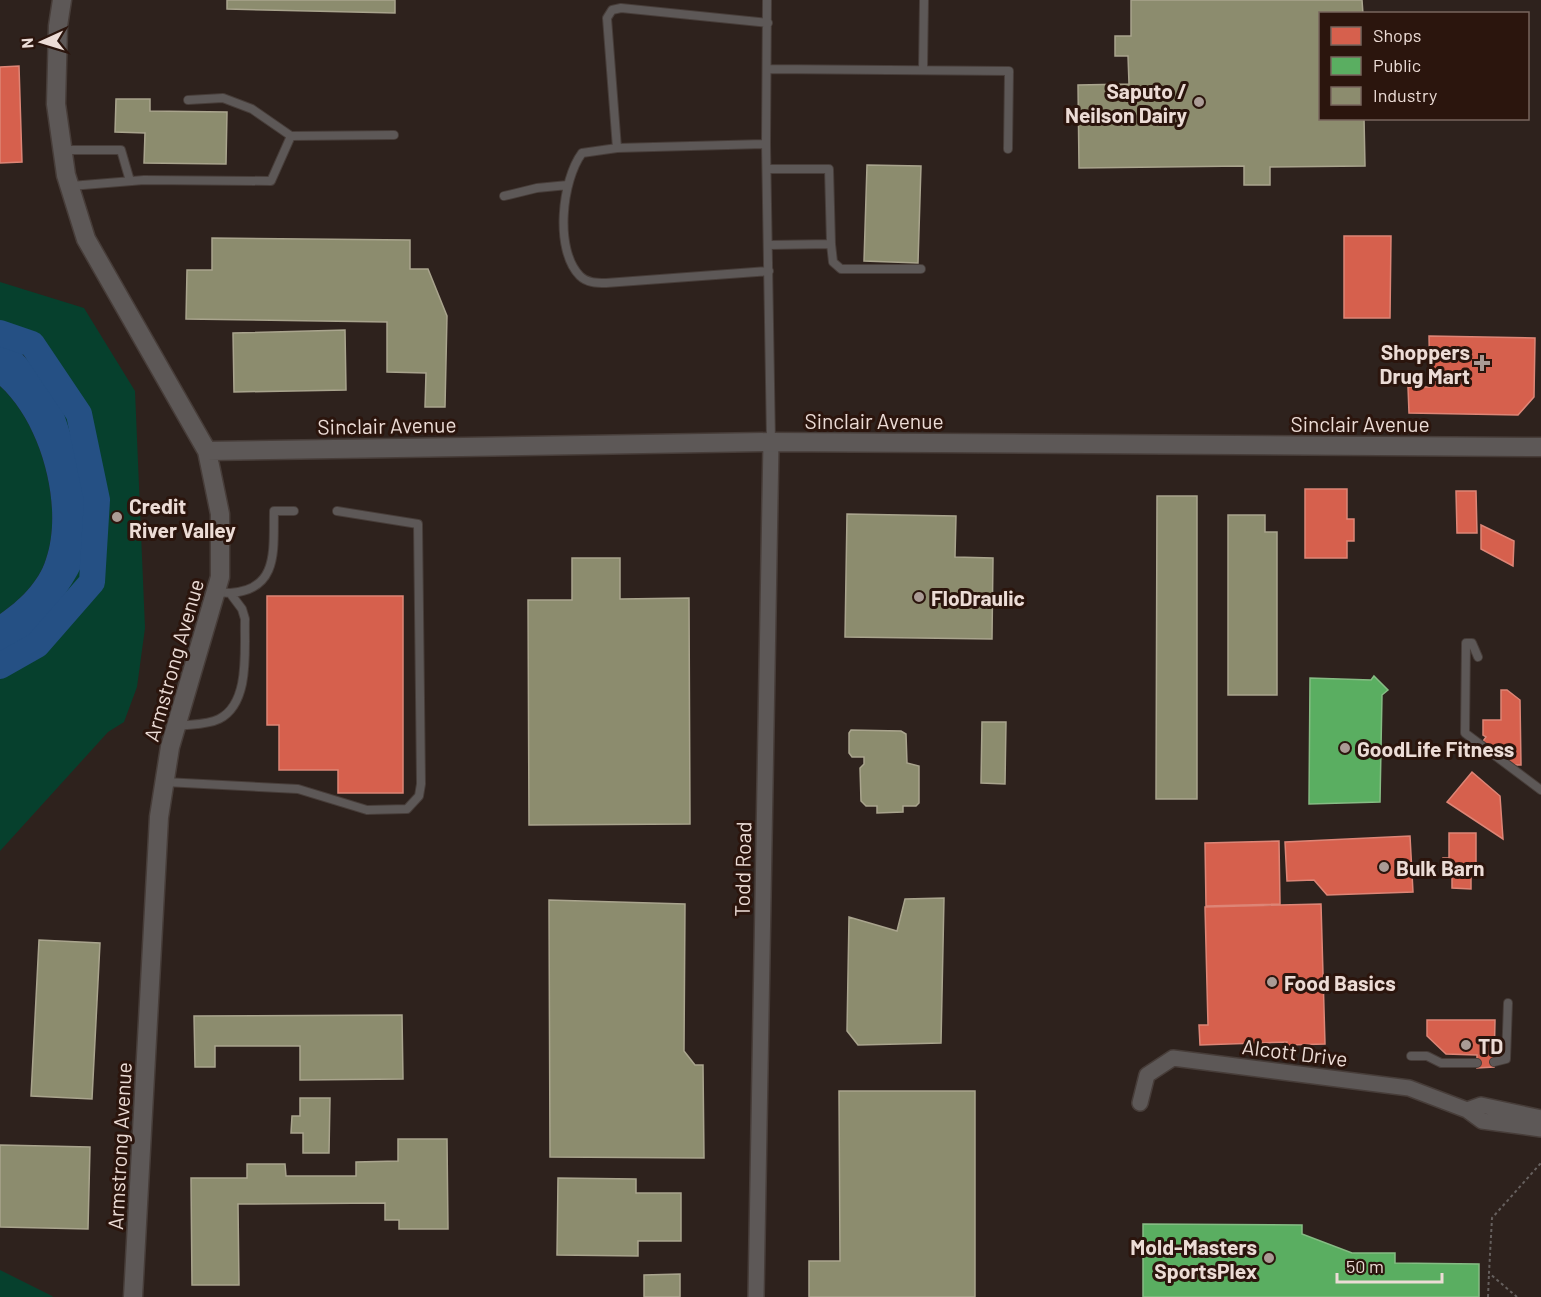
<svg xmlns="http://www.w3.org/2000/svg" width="1541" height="1297" viewBox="0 0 1541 1297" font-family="Barlow,sans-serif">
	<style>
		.green { fill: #06402d }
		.water { fill: #255084 }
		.shops { fill: #d6604d; stroke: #dd8576; stroke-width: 1.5 }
		.public { fill: #5aae61; stroke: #86bc84; stroke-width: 1.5 }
		.industry { fill: #8c8c6e; stroke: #a9a48d; stroke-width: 1.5 }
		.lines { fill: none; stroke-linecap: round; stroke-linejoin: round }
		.river { stroke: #255084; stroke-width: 26 }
		.service-casing { stroke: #473d39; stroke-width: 10 }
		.minor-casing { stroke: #473d39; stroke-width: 18 }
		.tertiary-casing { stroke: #473d39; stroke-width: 21 }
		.path { stroke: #66605e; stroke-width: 2; stroke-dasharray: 3 3; stroke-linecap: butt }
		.service { stroke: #5d5857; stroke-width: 8 }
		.minor { stroke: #5d5857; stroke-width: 15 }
		.tertiary { stroke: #5d5857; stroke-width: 18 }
		.poi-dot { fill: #aa9b95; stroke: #2b150d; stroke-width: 2 }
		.labels { text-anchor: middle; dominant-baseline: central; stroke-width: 6; stroke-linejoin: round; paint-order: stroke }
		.poi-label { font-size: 21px; font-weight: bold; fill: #ecdcd6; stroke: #2b150d; text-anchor: start }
		.street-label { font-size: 21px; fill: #ecdcd6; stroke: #2b150d }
	</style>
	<rect width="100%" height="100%" fill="#2e221d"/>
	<path class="green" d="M 0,282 L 84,308 L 135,391 L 145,628 L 137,687 L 124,722 L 108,732 L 0,851 L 0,666 L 65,593 L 89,550 L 26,358 L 0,330 Z
		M 0,386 C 41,423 64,506 46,559 C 39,582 19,601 0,614 Z
		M 0,1270 L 52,1296 L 53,1297 L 0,1297 Z"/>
	<path class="water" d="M 0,330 C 19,350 51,384 62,409 C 73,436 98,525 88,551 C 72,596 33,633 0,666 L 0,614 C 19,601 39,582 46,559 C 64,506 41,423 0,386 Z"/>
	<path class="shops" d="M 19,66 L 22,162 L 0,163 L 0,67 Z
		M 1344,236 L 1391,236 L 1390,318 L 1344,318 Z
		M 1429,336 L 1535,338 L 1534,397 L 1518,415 L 1409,413 L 1408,387 L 1430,387 Z
		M 1305,489 L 1347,489 L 1347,519 L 1354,519 L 1354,541 L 1347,541 L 1347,558 L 1305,558 Z
		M 1456,491 L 1476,491 L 1477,533 L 1457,533 Z
		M 1481,525 L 1514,541 L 1513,566 L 1481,549 Z
		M 267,596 L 403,596 L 403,793 L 338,793 L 338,770 L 279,770 L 279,725 L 267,725 Z
		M 1501,690 L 1507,690 L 1520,700 L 1521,765 L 1511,765 L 1481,744 L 1486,737 L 1483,735 L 1483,720 L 1501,720 Z
		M 1472,772 L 1500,796 L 1503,839 L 1447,802 Z
		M 1449,833 L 1476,833 L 1476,877 L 1471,877 L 1471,889 L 1452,888 L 1452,867 L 1443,867 L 1443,858 L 1449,858 Z
		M 1410,836 L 1413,892 L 1327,895 L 1314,880 L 1287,881 L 1285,842 Z
		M 1279,841 L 1280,904 L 1206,906 L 1205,843 Z
		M 1321,904 L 1325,1044 L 1287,1045 L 1287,1042 L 1200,1045 L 1199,1025 L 1208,1025 L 1205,907 Z
		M 1427,1020 L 1495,1020 L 1494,1067 L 1477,1068 L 1477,1055 L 1446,1054 L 1427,1036 Z"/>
	<path class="public" d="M 1374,676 L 1388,690 L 1382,695 L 1380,802 L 1309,804 L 1310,678 L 1371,680 Z
		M 1143,1224 L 1302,1225 L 1302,1234 L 1352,1253 L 1395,1253 L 1395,1263 L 1479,1264 L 1479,1297 L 1143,1297 Z"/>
	<path class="industry" d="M 227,0 L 395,0 L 395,13 L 227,9 Z
		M 1131,0 L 1362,0 L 1363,14 L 1320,14 L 1320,118 L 1364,118 L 1365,166 L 1270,167 L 1270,185 L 1244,185 L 1244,166 L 1079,168 L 1078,85 L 1129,84 L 1128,56 L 1115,56 L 1115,36 L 1131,36 Z
		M 116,99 L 150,99 L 150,111 L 227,112 L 226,164 L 144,163 L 145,133 L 115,132 Z
		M 867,165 L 921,166 L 918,263 L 864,261 Z
		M 212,238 L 410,240 L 410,269 L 428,269 L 447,316 L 445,407 L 425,407 L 426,373 L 387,372 L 387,322 L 186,319 L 187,270 L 212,270 Z
		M 345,330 L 346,390 L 234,392 L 233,333 Z
		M 1157,496 L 1197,496 L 1197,799 L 1156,799 Z
		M 847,514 L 956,516 L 955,557 L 993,558 L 992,639 L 845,637 Z
		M 1228,515 L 1265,515 L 1265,532 L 1277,532 L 1277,695 L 1228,695 Z
		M 572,558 L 620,558 L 620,599 L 689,598 L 690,824 L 529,825 L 528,600 L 572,600 Z
		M 982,722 L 1006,722 L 1005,784 L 981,783 Z
		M 851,730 L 901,731 L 906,734 L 907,763 L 919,766 L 919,803 L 916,806 L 903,806 L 903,812 L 877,813 L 877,806 L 866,806 L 861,801 L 860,768 L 864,764 L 864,757 L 852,757 L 849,753 L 849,733 Z
		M 944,898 L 941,1043 L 858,1045 L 847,1031 L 849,917 L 897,931 L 905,899 Z
		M 549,900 L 685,904 L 684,1051 L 695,1065 L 703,1065 L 704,1158 L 550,1157 Z
		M 39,940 L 100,943 L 92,1099 L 31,1096 Z
		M 402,1015 L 403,1079 L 300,1080 L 300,1046 L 215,1046 L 215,1067 L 195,1067 L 194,1016 Z
		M 839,1091 L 975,1091 L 975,1297 L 809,1297 L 809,1261 L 840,1261 Z
		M 300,1098 L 330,1098 L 329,1153 L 303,1153 L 303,1133 L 291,1133 L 292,1116 L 300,1116 Z
		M 398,1139 L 447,1139 L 448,1229 L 399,1229 L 399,1220 L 385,1220 L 385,1203 L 238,1204 L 239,1285 L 192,1285 L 191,1178 L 247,1178 L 247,1164 L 285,1164 L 286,1176 L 356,1176 L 356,1162 L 398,1161 Z
		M 0,1145 L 90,1147 L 88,1229 L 0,1227 Z
		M 558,1178 L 636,1179 L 636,1193 L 681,1193 L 681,1241 L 638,1241 L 638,1256 L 557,1255 Z
		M 680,1274 L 680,1297 L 644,1297 L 644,1275 Z"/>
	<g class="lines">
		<path class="river" d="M 0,333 L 32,344 L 79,414 L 97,500 L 92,582 L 37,645 L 0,666"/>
		<defs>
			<path id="service" d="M 767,0 L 766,144 L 771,442
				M 767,69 L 1009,71 L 1008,149
				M 923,70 L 924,0
				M 188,100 L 223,98 L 252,109 L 291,136
				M 766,144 L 617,148 L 582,153 C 562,180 554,250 580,276 C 587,283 597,283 606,283 L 769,271
				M 617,148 L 607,18 L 612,10 L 621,8 L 768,23
				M 64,150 L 121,150 L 130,181
				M 767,169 L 829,169 L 831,244 L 768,245
				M 71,186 L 144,180 L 271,181 L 291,136 L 394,135
				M 504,196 L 537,188 L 568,185
				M 831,244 L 833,262 L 841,269 L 921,269
				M 230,593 C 280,590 273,548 274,511 L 294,511
				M 1478,657 L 1472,643 L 1466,643 L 1465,733 L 1541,790
				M 178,726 C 191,724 207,725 219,719 C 251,703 244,648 245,619 L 242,609 L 230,593 L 217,592
				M 165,782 L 298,789 L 367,810 L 407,809 L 419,796 L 421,784 L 418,524 L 337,511
				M 1411,1056 L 1427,1056 L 1441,1063 L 1477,1063
				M 1494,1062 L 1506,1059 L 1508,1003"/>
			<path id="minor" d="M 1140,1103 L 1147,1075 L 1173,1058 L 1409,1088 L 1467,1110 L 1482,1121 L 1541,1129
				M 1467,1110 L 1481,1105 L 1541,1118
				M 756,1297 L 771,442"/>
			<path id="tertiary" d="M 62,0 L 58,26 L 56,104 L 66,175 L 86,239 L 207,451 L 220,514 L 220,577 L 170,747 L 159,817 L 133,1297
				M 207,451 L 771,442 L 1541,447"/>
		</defs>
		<use href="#service" class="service-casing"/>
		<use href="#minor" class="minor-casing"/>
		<use href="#tertiary" class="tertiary-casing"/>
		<path class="path" d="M 1488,1297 L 1489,1273
			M 1517,1297 L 1489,1273 L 1492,1218 L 1541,1163"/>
		<use href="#service" class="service"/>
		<use href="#minor" class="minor"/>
		<use href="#tertiary" class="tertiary"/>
	</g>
	<g class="poi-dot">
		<circle cx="1199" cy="102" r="6"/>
		<path d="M1479 354h6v6h6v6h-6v6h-6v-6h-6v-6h6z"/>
		<circle cx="117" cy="517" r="6"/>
		<circle cx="919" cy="597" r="6"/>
		<circle cx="1345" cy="748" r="6"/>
		<circle cx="1384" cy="867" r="6"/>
		<circle cx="1272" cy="982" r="6"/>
		<circle cx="1466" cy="1045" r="6"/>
		<circle cx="1269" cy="1258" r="6"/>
	</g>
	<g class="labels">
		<g class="poi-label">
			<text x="1187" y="90" text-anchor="end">Saputo /<tspan x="1187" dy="24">Neilson Dairy</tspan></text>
			<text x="1470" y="351" text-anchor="end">Shoppers<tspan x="1470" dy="24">Drug Mart</tspan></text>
			<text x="129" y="505">Credit<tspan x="129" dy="24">River Valley</tspan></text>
			<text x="931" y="597">FloDraulic</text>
			<text x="1357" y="748">GoodLife Fitness</text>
			<text x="1396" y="867">Bulk Barn</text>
			<text x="1284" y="982">Food Basics</text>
			<text x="1478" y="1045">TD</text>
			<text x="1257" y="1246" text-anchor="end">Mold-Masters<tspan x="1257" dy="24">SportsPlex</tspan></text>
		</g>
		<g class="street-label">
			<text x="874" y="420">Sinclair Avenue</text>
			<text x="1360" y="423">Sinclair Avenue</text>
			<text transform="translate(387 425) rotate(-1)">Sinclair Avenue</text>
			<text transform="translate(173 660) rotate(-74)">Armstrong Avenue</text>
			<text transform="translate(742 869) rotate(-89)">Todd Road</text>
			<text transform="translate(1295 1052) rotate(7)">Alcott Drive</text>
			<text transform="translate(119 1146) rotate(-87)">Armstrong Avenue</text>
		</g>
	</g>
	<rect x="1319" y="12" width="210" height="108" fill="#2b150d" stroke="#78655d" stroke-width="1.5"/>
	<rect x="1331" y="27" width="30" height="18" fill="#d6604d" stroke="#78655d" stroke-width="1.5"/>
	<text x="1373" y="42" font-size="18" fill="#ecdcd6">Shops</text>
	<rect x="1331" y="57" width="30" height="18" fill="#5aae61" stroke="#78655d" stroke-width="1.5"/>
	<text x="1373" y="72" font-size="18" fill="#ecdcd6">Public</text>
	<rect x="1331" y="87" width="30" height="18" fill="#8c8c6e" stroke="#78655d" stroke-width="1.5"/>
	<text x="1373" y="102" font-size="18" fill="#ecdcd6">Industry</text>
	<g transform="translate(42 42) rotate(266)" stroke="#2b150d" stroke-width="4.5" paint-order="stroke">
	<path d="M0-4.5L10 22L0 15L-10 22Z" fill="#ecdcd6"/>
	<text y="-9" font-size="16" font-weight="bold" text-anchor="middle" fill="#ecdcd6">N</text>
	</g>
	<path d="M1337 1273v9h105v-9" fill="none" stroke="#ecdcd6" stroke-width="3"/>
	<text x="1346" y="1273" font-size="18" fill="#ecdcd6" stroke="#2b150d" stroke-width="4.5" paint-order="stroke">50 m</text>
</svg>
